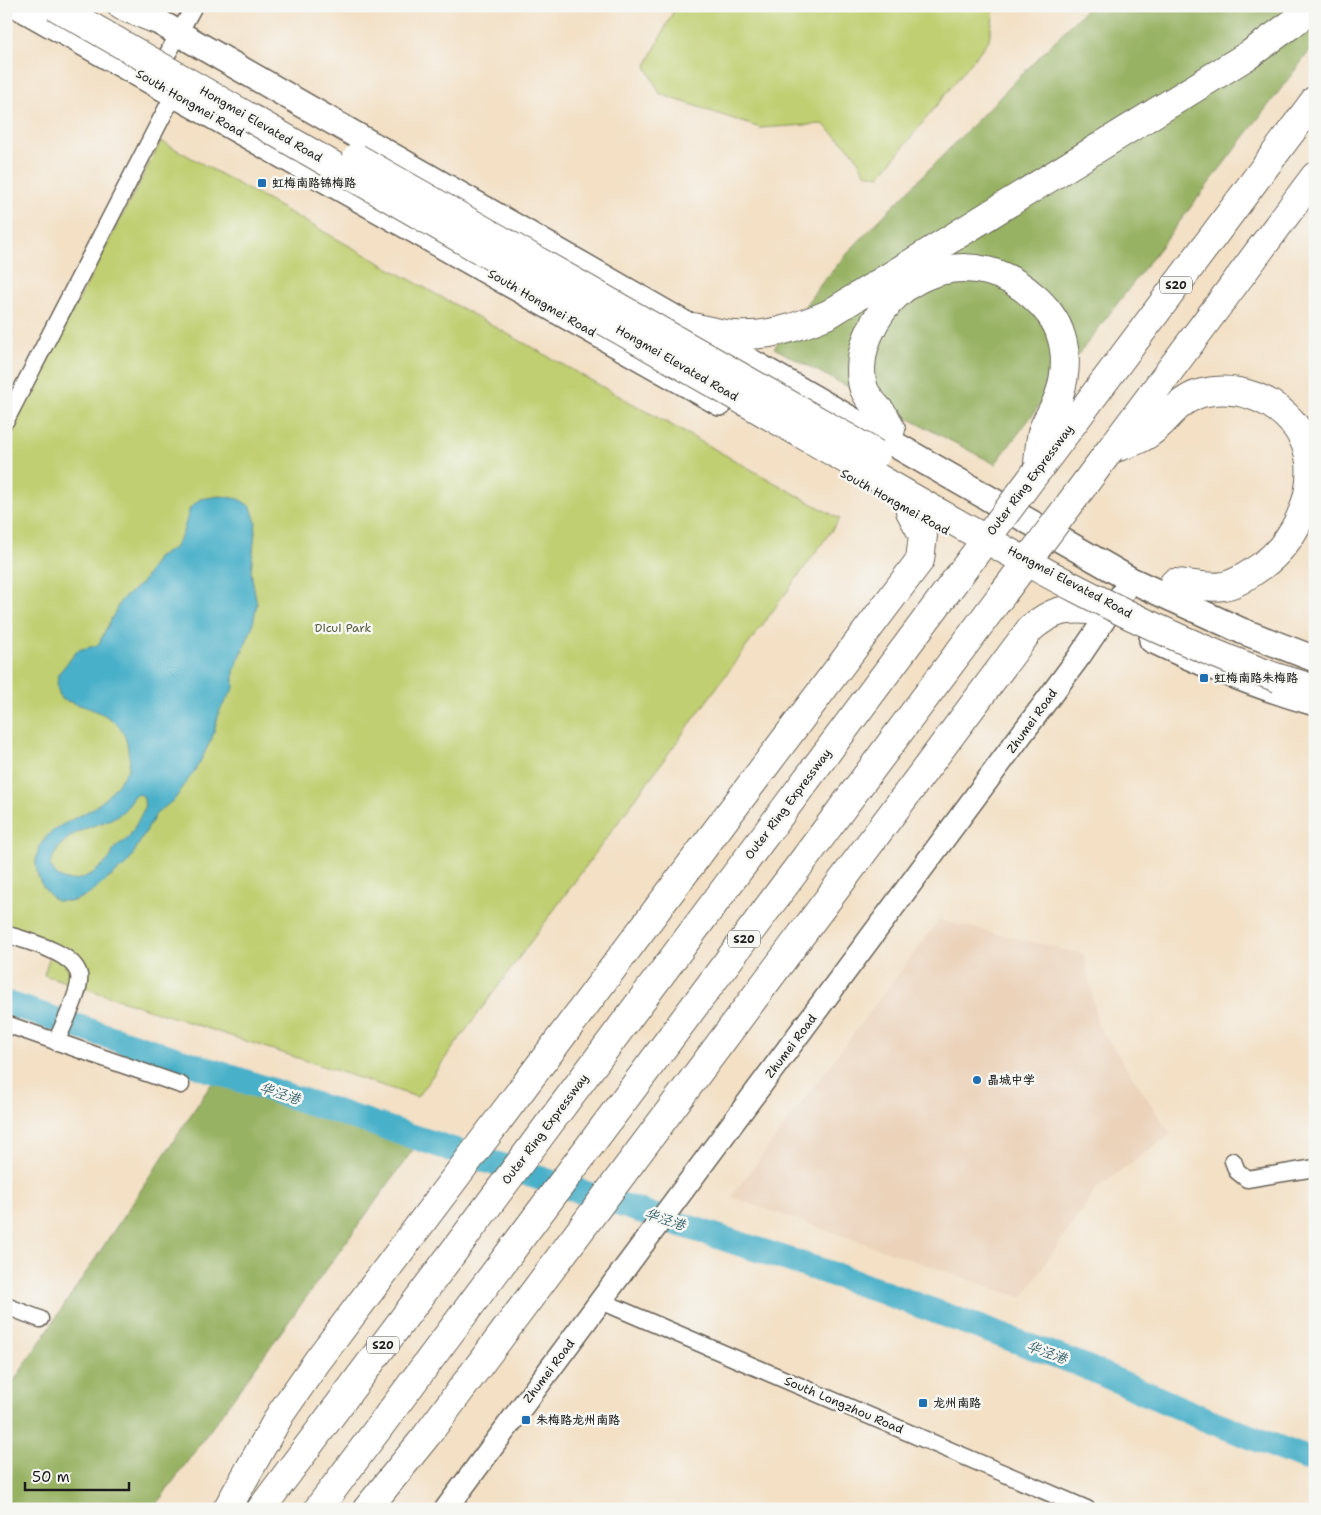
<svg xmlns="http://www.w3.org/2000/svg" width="1321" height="1515" viewBox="0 0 1321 1515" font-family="'Shantell Sans','LXGW WenKai TC',sans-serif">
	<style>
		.built { fill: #ebd2b9 }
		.green { fill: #c0cf71; stroke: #6e7646 }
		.forest { fill: #98b263; stroke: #5a6740 }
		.water { fill: #4ab0c9; stroke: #336672; fill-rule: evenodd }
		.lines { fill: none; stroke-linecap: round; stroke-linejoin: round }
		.river { stroke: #4ab0c9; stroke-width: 25 }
		.street-casing { stroke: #676157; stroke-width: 19 }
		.secondary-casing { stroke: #676157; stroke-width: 25 }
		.primary-casing { stroke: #676157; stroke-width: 28 }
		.highway-casing { stroke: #676157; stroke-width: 30 }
		.street { stroke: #fff; stroke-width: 16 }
		.secondary { stroke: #fff; stroke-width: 22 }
		.primary { stroke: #fff; stroke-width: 25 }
		.highway { stroke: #fff; stroke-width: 28 }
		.highway-bridge-casing { stroke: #676157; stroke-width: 30; stroke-linecap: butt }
		.highway-bridge { stroke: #fff; stroke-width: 28 }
		.poi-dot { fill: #1f6fb2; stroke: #f6f6f2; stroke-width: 2 }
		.labels { text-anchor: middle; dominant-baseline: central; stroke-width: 5; stroke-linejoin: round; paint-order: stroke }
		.shield { fill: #f6f6f2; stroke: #5d5d5c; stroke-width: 1 }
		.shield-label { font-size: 11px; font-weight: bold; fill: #1c1c1c }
		.street-label { font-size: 12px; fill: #1c1c1c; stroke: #f6f6f2 }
		.poi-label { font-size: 12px; font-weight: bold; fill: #1c1c1c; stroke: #f6f6f2; text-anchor: start }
		.park-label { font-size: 12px; fill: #555b3a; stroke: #f6f6f2 }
		.water-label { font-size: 14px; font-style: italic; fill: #315f6a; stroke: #f6f6f2 }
	</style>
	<rect width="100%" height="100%" fill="#f6f6f2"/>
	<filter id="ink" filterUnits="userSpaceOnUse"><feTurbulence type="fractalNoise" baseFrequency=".02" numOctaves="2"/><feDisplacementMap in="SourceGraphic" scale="10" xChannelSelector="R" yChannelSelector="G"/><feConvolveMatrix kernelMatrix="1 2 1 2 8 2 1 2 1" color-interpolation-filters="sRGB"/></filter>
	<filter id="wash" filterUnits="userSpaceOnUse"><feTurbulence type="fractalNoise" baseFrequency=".0096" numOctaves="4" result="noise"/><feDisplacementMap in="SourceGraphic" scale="20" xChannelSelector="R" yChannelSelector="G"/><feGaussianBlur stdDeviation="1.12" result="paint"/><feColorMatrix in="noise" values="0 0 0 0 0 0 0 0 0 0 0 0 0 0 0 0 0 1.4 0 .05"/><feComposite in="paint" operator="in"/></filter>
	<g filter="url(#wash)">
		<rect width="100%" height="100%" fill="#f3e0c5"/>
		<path class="built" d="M 939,920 L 1084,954 L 1098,1025 L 1171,1134 L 1096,1189 L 1022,1298 L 731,1197 Z"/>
		<path class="green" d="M 676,6 L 995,6 L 989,40 L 880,176 L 865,173 L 853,152 L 823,124 L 760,128 L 660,94 L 646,66 Z
			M 161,141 L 840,519 L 417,1097 L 44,975 L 52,948 L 6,931 L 6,440 Z"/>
		<path class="forest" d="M 1089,6 L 1315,6 L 1315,44 L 995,464 L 774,348 L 821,284 L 854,246 Z
			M 214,1080 L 420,1140 L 153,1509 L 6,1509 L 6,1393 Z"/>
		<path class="water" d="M 220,496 L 239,499 L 251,507 L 256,522 L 251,572 L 257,604 L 252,628 L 234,671 L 234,688 L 220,710 L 212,738 L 199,764 L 175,799 L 156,814 L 128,863 L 88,895 L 73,901 L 56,901 C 44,890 36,880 36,862 C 37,832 67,823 90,810 C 102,803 114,790 122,778 C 124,774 129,770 129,765 C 130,761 129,755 128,750 C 125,714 89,709 61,699 L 57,687 L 58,674 L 78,650 L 98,645 L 121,600 L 142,583 L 157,558 L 174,548 L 182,535 L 190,508 L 200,499 ZM 140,794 L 144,798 C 144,801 145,806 144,809 C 142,813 130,837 127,839 C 123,843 117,844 115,848 C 112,852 112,856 109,859 C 94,876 62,894 50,865 C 67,814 119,835 133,796 Z"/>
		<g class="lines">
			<path class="river" d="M 6,1003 L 844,1278 L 1079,1364 L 1205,1419 L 1305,1458 L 1315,1458"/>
		</g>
	</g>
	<g filter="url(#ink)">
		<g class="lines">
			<defs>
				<path id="street" d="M 157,73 L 194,6
					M 6,420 L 174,94
					M 6,934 C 26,941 74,952 79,975 C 82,990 62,1027 56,1042
					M 6,1024 L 181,1085
					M 1233,1161 L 1237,1171 L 1247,1179 L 1315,1168
					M 601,1301 L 1087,1509
					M 6,1306 L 40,1319"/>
				<path id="secondary" d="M 446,1509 L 1079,657 L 1131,580"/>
				<path id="primary" d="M 18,6 L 720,403
					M 138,10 L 1131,580 L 1242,631 L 1315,659
					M 1152,640 C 1205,665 1258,687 1315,703"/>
				<path id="highway" d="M 122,6 L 155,19
					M 693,327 C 706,330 721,334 735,335 C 769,337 798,327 829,314 L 1250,54 L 1315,7
					M 891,429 C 888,424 886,417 882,413 C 875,405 868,399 864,389 C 858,372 862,350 869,334 C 898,266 978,246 1033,296 C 1045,306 1057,321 1061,336 C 1068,357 1065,383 1056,403 C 1052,413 1044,423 1042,433 C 1039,445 1039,459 1037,471
					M 1111,449 L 1315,176
					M 1110,450 C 1123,445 1140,441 1151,432 C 1169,419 1178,399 1202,393 C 1248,381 1304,412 1310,462 C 1314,501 1293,542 1263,565 C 1251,573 1238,584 1223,586 C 1206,589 1190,583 1174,583
					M 1038,470 L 1315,100
					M 1278,678 L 1315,689
					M 227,1509 L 281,1413 L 318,1360 L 920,560 L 923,535 L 910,511
					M 261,1509 L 807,779
					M 318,1509 L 1004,592
					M 367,1509 L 427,1435 L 1031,628 C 1052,611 1063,608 1090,610"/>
			</defs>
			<use href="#street" class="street-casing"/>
			<use href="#secondary" class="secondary-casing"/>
			<use href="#primary" class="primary-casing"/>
			<use href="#highway" class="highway-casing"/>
			<use href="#street" class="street"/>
			<use href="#secondary" class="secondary"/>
			<use href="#primary" class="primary"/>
			<use href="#highway" class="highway"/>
			<defs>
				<path id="highway-bridge" d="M 55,6 C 303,148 550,291 798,432 C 954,520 1109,618 1278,678
					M 357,158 L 876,454
					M 1004,592 L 1110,450
					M 807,779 L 1037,471"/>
			</defs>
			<use href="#highway-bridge" class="highway-bridge-casing"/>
			<use href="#highway-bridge" class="highway-bridge"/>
		</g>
	</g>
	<g class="poi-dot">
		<rect x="257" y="178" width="10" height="10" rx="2.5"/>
		<rect x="1199" y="673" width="10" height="10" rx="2.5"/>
		<circle cx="977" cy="1080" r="5"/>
		<rect x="918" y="1398" width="10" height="10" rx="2.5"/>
		<rect x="521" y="1415" width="10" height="10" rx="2.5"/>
	</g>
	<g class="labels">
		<g class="shield">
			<rect x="1160" y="276.5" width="32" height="17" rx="4"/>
			<rect x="728" y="930.5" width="32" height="17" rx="4"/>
			<rect x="367" y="1336.5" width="32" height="17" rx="4"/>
		</g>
		<g class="shield-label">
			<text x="1176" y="285">S20</text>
			<text x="744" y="939">S20</text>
			<text x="383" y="1345">S20</text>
		</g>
		<g class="street-label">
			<text transform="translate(190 103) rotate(30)">South Hongmei Road</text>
			<text transform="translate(261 124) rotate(30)">Hongmei Elevated Road</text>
			<text transform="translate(542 303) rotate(30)">South Hongmei Road</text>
			<text transform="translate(677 363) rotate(30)">Hongmei Elevated Road</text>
			<text transform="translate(1030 480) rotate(-53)">Outer Ring Expressway</text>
			<text transform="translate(895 502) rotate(29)">South Hongmei Road</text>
			<text transform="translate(1070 582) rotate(28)">Hongmei Elevated Road</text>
			<text transform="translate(1032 721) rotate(-54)">Zhumei Road</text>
			<text transform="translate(788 804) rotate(-53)">Outer Ring Expressway</text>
			<text transform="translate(791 1046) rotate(-53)">Zhumei Road</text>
			<text transform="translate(545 1129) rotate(-53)">Outer Ring Expressway</text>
			<text transform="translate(549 1371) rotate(-53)">Zhumei Road</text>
			<text transform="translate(844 1405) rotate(23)">South Longzhou Road</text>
		</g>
		<g class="poi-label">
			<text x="272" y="183">虹梅南路锦梅路</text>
			<text x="1214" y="678">虹梅南路朱梅路</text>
			<text x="987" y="1080">晶城中学</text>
			<text x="933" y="1403">龙州南路</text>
			<text x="536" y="1420">朱梅路龙州南路</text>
		</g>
		<g class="park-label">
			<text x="343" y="628">Dicui Park</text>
		</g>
		<g class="water-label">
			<text transform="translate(280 1093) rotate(18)">华泾港</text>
			<text transform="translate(665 1219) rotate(18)">华泾港</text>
			<text transform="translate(1047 1352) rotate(20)">华泾港</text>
		</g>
	</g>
	<rect width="1321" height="1515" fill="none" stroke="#f6f6f2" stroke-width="25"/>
	<path d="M25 1482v8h104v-8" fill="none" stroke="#1c1c1c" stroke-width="2.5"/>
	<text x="32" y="1482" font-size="15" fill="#1c1c1c" stroke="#f6f6f2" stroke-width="4" paint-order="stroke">50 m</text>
</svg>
